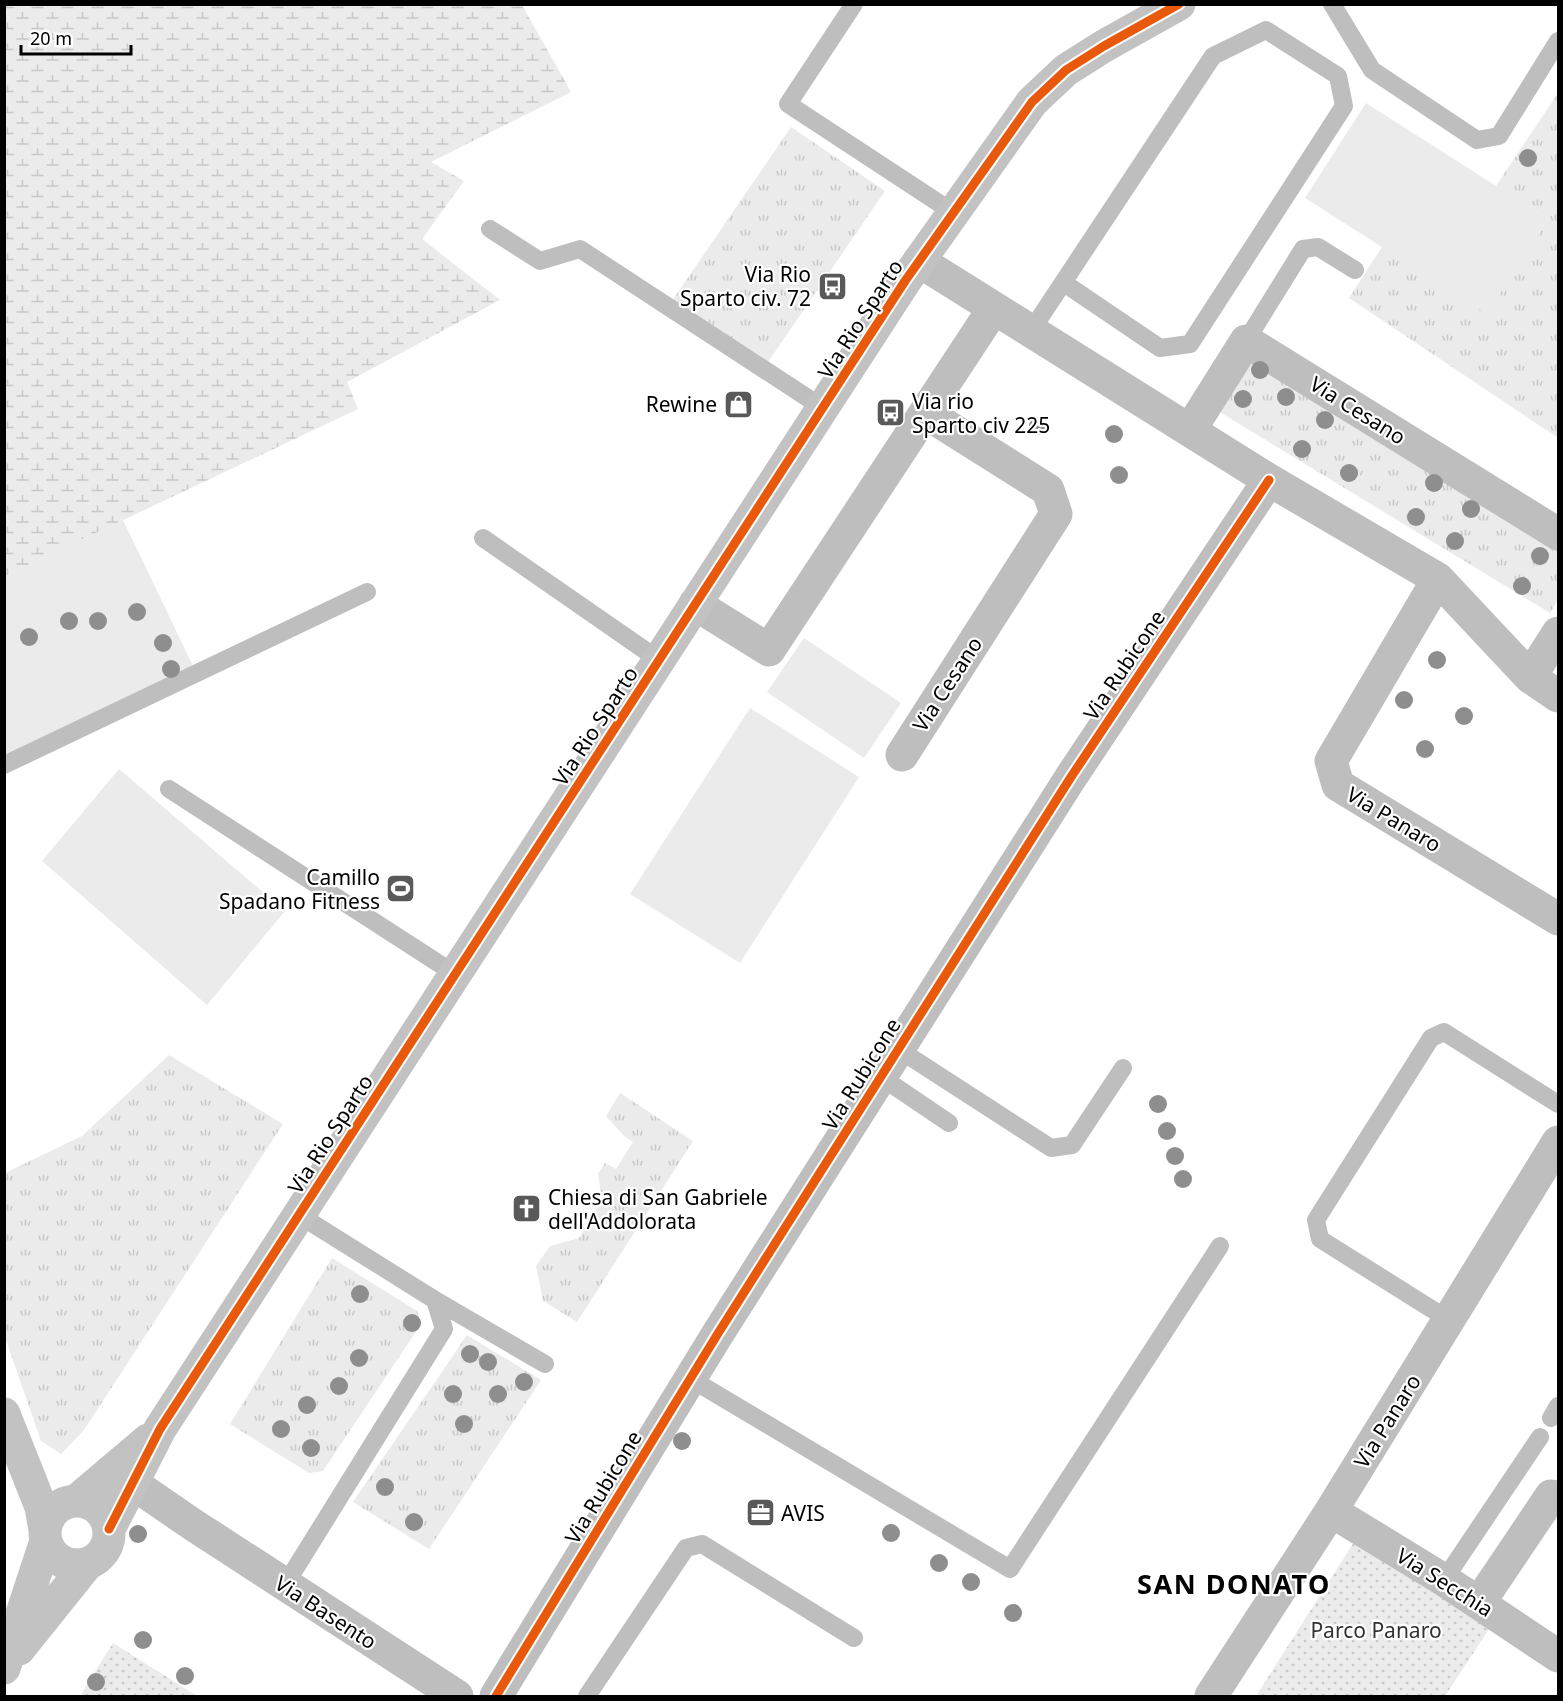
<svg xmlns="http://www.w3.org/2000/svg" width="1563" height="1701" viewBox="0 0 1563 1701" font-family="'Noto Sans',sans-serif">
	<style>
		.grass { fill: url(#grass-tufts) }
		.wetland { fill: url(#wetland-marsh) }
		.park { fill: url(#park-dots) }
		.garden { fill: #ebebeb }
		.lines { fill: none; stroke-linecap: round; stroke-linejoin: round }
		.lane { stroke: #bebebe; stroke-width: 18 }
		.street { stroke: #bebebe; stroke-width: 33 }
		.secondary { stroke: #c2c2c2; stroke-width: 33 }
		.cycleway-casing { stroke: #fff; stroke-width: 13 }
		.cycleway { stroke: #e8590c; stroke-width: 9 }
		.tree { fill: #8e8e8e }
		.labels { text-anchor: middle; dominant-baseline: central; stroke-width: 4.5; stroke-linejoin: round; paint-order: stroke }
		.poi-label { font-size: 21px; fill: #000; stroke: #fff; text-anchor: end }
		.street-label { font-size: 21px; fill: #000; stroke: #fff }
		.park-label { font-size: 21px; fill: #313131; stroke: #fff }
		.district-label { font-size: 27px; font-weight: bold; letter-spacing: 1.5px; fill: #000; stroke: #fff }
	</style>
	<defs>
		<pattern id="grass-tufts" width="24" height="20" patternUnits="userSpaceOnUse" patternTransform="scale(1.5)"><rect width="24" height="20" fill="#ebebeb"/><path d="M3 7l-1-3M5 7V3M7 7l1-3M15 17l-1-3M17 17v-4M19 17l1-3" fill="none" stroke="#c8c8c8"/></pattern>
		<pattern id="wetland-marsh" width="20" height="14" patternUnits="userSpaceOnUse" patternTransform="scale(1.5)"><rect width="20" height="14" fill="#ebebeb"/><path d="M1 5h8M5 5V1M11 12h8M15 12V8" fill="none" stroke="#c8c8c8"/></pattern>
		<pattern id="park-dots" width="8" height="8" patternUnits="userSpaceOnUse" patternTransform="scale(1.5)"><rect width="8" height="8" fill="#ebebeb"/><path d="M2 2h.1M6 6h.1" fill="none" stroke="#c8c8c8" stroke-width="1.8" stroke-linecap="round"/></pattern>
	</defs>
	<rect width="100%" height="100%" fill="#fff"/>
	<path class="grass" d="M 1558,93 L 1558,438 L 1349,298 L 1382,247 L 1487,313 L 1548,219 L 1496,186 Z
		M 791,127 L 885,191 L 766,365 L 672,301 Z
		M 1252,355 L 1558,547 L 1558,600 L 1550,613 L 1218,411 Z
		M 169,1055 L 283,1124 L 84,1430 L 61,1454 L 41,1441 L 5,1337 L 5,1173 L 82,1136 Z
		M 620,1093 L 693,1141 L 577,1322 L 543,1301 L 536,1266 L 550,1246 L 579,1238 L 602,1201 L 598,1174 L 605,1163 L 616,1169 L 633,1142 L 624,1136 L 606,1116 Z
		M 332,1258 L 417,1311 L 421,1324 L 323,1471 L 309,1473 L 230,1424 Z
		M 467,1335 L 541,1380 L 429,1549 L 353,1502 Z"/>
	<path class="wetland" d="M 4,5 L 522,5 L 571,92 L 431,162 L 464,181 L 422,239 L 500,300 L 347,382 L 358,409 L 5,576 Z"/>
	<path class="park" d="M 1356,1539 L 1491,1626 L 1445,1696 L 1256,1696 Z
		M 113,1643 L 197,1696 L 80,1696 Z"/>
	<path class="garden" d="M 1366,103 L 1548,219 L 1487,314 L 1305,198 Z
		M 123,520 L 194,668 L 5,759 L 5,576 Z
		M 804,638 L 901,703 L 864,758 L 767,692 Z
		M 750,708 L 859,777 L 740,963 L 630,894 Z
		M 119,769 L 285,911 L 207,1005 L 42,861 Z"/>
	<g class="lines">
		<path class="lane" d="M 854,4 L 788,104 L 954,213
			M 1332,4 L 1372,70 L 1477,140 L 1499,136 L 1558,41
			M 490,229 L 540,261 L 580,249 L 823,408
			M 1031,331 L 1213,56 L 1266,30 L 1338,76 L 1344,106 L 1190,344 L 1160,348 L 1064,283
			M 1246,341 L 1303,249 L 1318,247 L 1355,270
			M 483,538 L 659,660
			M 4,765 L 367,592
			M 169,789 L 455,974
			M 898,1049 L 1051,1148 L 1072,1145 L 1123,1068
			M 881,1077 L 949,1123
			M 435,1300 L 545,1364
			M 1449,1320 L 1320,1239 L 1316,1220 L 1431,1038 L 1444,1032 L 1558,1104
			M 691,1379 L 1010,1569 L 1220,1246
			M 1551,1418 L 1558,1406
			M 1444,1580 L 1540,1437
			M 285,1585 L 444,1329 L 435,1300 L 299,1215
			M 587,1696 L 686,1548 L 702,1544 L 854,1638"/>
		<path class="street" d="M 919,261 L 1269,480 L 1438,579 L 1530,677 L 1558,696
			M 1190,430 L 1246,341 L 1558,534
			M 1438,579 L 1331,761 L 1338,785 L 1558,919
			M 695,604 L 769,650 L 994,308
			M 1530,677 L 1558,633
			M 902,755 L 1056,514 L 1048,490 L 926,413
			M 110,1472 L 122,1476 L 195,1526 L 457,1696
			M 1331,1511 L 1444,1580 L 1558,1656
			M 1479,1603 L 1551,1496 L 1558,1497
			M 496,1696 L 717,1335 L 1071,777 L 1269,480
			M 1211,1696 L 1331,1511 L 1558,1142"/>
		<path class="secondary" d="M 4,1414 L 41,1507 L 45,1530
			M 76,1501 L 148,1440
			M45 1533a32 32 0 1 1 64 0a32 32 0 1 1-64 0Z
			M 109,1529 L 160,1429 L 905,281 L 1032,102 L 1066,70 L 1104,46 L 1179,4
			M 19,1649 L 88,1563
			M 4,1668 L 46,1541"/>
		<defs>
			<path id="cycleway" d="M 109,1529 L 160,1429 L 905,281 L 1032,102 L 1066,70 L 1104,46 L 1179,4
				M 496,1696 L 717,1335 L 1071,777 L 1269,480"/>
		</defs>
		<use href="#cycleway" class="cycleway-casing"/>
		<use href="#cycleway" class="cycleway"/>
	</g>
	<g class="tree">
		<circle cx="1528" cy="158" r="9"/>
		<circle cx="1260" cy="370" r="9"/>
		<circle cx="1286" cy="397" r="9"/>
		<circle cx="1243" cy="399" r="9"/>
		<circle cx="1325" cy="420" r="9"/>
		<circle cx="1038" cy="426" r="9"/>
		<circle cx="1114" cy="434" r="9"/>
		<circle cx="1302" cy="449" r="9"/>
		<circle cx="1349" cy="473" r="9"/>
		<circle cx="1119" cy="475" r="9"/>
		<circle cx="1434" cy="483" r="9"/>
		<circle cx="1471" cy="509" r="9"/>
		<circle cx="1416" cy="517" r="9"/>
		<circle cx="1455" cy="541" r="9"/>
		<circle cx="1540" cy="556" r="9"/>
		<circle cx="1522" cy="586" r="9"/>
		<circle cx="137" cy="612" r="9"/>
		<circle cx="69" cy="621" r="9"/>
		<circle cx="98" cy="621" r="9"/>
		<circle cx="29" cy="637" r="9"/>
		<circle cx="163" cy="643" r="9"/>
		<circle cx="1437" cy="660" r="9"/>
		<circle cx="171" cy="669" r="9"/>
		<circle cx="1404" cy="700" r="9"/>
		<circle cx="1464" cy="716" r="9"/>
		<circle cx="1425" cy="749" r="9"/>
		<circle cx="1158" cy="1104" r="9"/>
		<circle cx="1167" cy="1131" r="9"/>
		<circle cx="1175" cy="1156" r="9"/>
		<circle cx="1183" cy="1179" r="9"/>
		<circle cx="360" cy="1294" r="9"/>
		<circle cx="412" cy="1323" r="9"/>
		<circle cx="470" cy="1354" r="9"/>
		<circle cx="359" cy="1358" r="9"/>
		<circle cx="488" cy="1362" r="9"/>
		<circle cx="524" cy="1382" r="9"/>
		<circle cx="339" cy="1386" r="9"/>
		<circle cx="453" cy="1394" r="9"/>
		<circle cx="498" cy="1394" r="9"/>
		<circle cx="307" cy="1405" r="9"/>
		<circle cx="464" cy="1424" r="9"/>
		<circle cx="281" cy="1429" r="9"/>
		<circle cx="682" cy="1441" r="9"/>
		<circle cx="311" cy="1448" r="9"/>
		<circle cx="385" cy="1487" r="9"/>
		<circle cx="414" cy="1522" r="9"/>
		<circle cx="891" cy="1533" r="9"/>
		<circle cx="138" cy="1534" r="9"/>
		<circle cx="939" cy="1563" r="9"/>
		<circle cx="971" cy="1582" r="9"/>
		<circle cx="1013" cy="1613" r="9"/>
		<circle cx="143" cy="1640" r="9"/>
		<circle cx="185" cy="1676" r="9"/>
		<circle cx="96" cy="1682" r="9"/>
	</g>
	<defs>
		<symbol id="bus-square" viewBox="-11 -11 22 22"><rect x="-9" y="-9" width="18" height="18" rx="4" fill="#595959" stroke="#fff"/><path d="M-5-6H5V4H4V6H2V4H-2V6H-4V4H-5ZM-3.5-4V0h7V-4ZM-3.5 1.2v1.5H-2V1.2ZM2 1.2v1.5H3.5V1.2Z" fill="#fff"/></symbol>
		<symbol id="shop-square" viewBox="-11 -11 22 22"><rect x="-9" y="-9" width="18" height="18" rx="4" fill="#595959" stroke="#fff"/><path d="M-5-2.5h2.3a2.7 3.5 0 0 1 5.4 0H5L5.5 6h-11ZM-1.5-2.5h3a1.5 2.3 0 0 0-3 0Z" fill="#fff"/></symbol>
		<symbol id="stadium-square" viewBox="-11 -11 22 22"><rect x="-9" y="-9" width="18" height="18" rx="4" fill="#595959" stroke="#fff"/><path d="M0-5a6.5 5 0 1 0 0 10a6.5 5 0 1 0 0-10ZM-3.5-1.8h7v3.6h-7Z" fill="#fff"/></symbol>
		<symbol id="church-square" viewBox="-11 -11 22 22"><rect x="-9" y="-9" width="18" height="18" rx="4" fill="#595959" stroke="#fff"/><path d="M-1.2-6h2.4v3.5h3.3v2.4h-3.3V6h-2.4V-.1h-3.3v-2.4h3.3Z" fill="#fff"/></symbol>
		<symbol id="office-square" viewBox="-11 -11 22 22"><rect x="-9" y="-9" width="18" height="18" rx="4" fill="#595959" stroke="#fff"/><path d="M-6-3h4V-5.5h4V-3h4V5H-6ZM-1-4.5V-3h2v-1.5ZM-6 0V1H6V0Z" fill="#fff"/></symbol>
	</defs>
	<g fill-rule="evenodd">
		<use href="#bus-square" x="816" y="270" width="33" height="33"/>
		<use href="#shop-square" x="722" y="388" width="33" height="33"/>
		<use href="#bus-square" x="874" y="396" width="33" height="33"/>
		<use href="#stadium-square" x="384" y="872" width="33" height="33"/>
		<use href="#church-square" x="510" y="1192" width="33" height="33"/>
		<use href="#office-square" x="744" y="1496" width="33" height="33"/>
	</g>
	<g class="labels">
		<g class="poi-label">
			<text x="811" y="274">Via Rio<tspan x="811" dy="24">Sparto civ. 72</tspan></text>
			<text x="912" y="401" text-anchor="start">Via rio<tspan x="912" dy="24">Sparto civ 225</tspan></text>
			<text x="717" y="404">Rewine</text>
			<text x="380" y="877">Camillo<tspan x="380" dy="24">Spadano Fitness</tspan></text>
			<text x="548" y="1197" text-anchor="start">Chiesa di San Gabriele<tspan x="548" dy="24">dell'Addolorata</tspan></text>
			<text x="781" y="1513" text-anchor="start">AVIS</text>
		</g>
		<g class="street-label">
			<text transform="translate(860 319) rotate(-57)">Via Rio Sparto</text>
			<text transform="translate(1358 410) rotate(32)">Via Cesano</text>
			<text transform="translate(1124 665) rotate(-56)">Via Rubicone</text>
			<text transform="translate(947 684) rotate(-57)">Via Cesano</text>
			<text transform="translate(595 726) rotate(-57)">Via Rio Sparto</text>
			<text transform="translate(1394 819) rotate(31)">Via Panaro</text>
			<text transform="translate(861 1074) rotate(-58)">Via Rubicone</text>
			<text transform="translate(330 1134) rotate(-57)">Via Rio Sparto</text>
			<text transform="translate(1387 1421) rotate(-58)">Via Panaro</text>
			<text transform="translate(603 1487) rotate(-59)">Via Rubicone</text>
			<text transform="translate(1445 1582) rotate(32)">Via Secchia</text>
			<text transform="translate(326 1612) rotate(33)">Via Basento</text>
		</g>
		<g class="park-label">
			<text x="1376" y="1630">Parco Panaro</text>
		</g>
		<g class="district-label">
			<text x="1234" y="1583">SAN DONATO</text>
		</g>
	</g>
	<rect width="1563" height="1701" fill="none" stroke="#000000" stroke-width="12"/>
	<path d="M21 45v9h110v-9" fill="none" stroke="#000000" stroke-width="3"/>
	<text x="30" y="45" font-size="18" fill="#000000" stroke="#ffffff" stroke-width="4.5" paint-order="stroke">20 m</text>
</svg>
